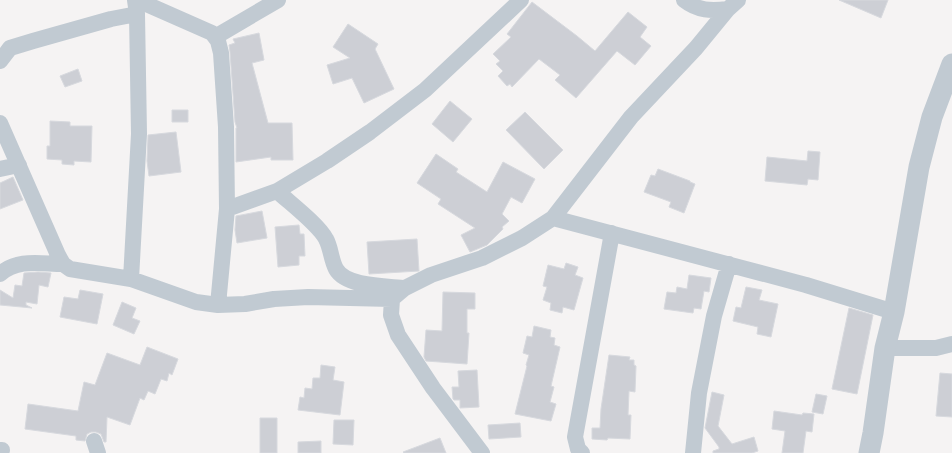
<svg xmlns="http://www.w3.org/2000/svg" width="952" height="453" viewBox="0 0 952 453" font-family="'Fira Sans Condensed',sans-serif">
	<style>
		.building { fill: #cdcfd5; stroke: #d7d9de }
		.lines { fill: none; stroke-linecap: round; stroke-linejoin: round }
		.minor { stroke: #c1cad2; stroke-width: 16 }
		.tertiary { stroke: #c1cad2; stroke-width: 21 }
	</style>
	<rect width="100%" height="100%" fill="#f5f3f3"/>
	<path class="building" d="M 839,0 L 888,0 L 881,18 Z
		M 532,2 L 577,36 L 595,51 L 628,12 L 647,27 L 640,37 L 651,46 L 635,65 L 617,51 L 576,98 L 555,80 L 560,75 L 539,59 L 512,87 L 510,84 L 507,86 L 498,76 L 503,71 L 496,64 L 500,61 L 493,54 L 511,37 L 507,34 Z
		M 348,24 L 378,44 L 375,49 L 394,89 L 364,103 L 352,78 L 333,84 L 327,65 L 350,58 L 333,47 Z
		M 259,33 L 264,60 L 252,63 L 268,123 L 292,123 L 293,160 L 271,160 L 271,157 L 236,162 L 236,128 L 237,128 L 235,122 L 230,52 L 229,45 L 235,43 L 233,39 Z
		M 78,69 L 82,81 L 65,87 L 60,76 Z
		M 450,101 L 472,119 L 453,142 L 432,124 Z
		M 172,110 L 188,110 L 188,122 L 172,122 Z
		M 525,112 L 563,150 L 544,169 L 506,130 Z
		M 50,121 L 70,122 L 70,126 L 92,126 L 91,162 L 74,161 L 74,165 L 62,164 L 62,160 L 47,159 L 47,146 L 50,146 Z
		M 176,132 L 181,172 L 149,176 L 147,161 L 148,135 Z
		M 808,151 L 820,152 L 818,180 L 808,179 L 807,185 L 765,181 L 767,157 L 807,161 Z
		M 436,154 L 458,169 L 456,172 L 487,192 L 503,162 L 535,179 L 522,203 L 511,197 L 502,214 L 509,221 L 502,227 L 503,229 L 487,245 L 470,252 L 461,235 L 475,228 L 438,204 L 441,199 L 417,183 Z
		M 658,169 L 690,181 L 690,182 L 695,184 L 684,213 L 669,207 L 671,202 L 644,192 L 651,175 L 655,176 Z
		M 13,177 L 23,200 L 0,209 L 0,183 Z
		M 262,211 L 267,238 L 237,243 L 235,230 L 236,216 Z
		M 299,225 L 300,234 L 304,234 L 305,256 L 299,256 L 299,265 L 278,267 L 275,227 Z
		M 417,239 L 419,271 L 369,274 L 367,242 Z
		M 566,263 L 578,267 L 575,275 L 583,278 L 574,310 L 563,307 L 562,313 L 550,310 L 551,303 L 543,300 L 547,287 L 543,286 L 548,265 L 564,269 Z
		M 38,272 L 51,273 L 48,287 L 39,285 L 37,304 L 26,302 L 26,305 L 32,308 L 0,305 L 0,290 L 13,298 L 15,285 L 22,286 L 24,273 Z
		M 689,275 L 711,278 L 709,292 L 704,291 L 701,309 L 694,308 L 693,313 L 664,309 L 667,292 L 676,293 L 677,287 L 687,289 Z
		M 746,287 L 762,290 L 759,300 L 778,304 L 771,337 L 757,334 L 758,327 L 733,321 L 736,307 L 741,308 Z
		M 80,290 L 103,294 L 97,324 L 60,317 L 64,297 L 78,299 Z
		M 443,292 L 475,293 L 475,309 L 467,309 L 467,333 L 469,333 L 467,364 L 426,361 L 424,357 L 426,330 L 442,331 Z
		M 122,302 L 136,308 L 132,318 L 140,321 L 134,334 L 113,325 Z
		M 849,308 L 873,315 L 857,394 L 832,389 Z
		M 534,326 L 551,330 L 550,337 L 555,338 L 554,345 L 560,347 L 551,386 L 554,387 L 550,402 L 556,404 L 551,421 L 515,414 L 527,366 L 526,365 L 529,355 L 523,353 L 527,336 L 532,337 Z
		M 147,347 L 178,359 L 172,375 L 169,373 L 167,381 L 161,379 L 155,394 L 148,391 L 144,400 L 140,398 L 130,425 L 107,417 L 106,442 L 104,442 L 101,434 L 96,432 L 91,432 L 87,434 L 85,441 L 76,440 L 76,436 L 25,429 L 28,404 L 78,411 L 84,382 L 95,385 L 107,353 L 140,365 Z
		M 609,355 L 630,357 L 629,360 L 634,360 L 634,365 L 636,366 L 635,392 L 629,391 L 628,415 L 631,415 L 630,439 L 608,438 L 607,440 L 592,439 L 592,428 L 600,428 L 601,409 Z
		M 321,365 L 335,367 L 333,380 L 344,382 L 340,415 L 298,410 L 300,397 L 304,398 L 305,388 L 312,389 L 313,378 L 320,378 Z
		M 477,370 L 479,407 L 460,408 L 460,400 L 454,400 L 453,399 L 452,387 L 459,387 L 458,371 Z
		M 940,373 L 952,374 L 952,417 L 936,416 Z
		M 712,392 L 724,395 L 718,426 L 732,444 L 754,437 L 758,451 L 752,453 L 713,453 L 713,451 L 719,449 L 719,447 L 705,428 Z
		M 816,394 L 827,396 L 823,414 L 812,412 Z
		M 774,411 L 802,415 L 803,413 L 814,414 L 812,432 L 806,431 L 803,453 L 782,453 L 785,431 L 772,429 Z
		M 260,418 L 277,418 L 277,453 L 260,453 Z
		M 334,420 L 354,420 L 353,445 L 333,444 Z
		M 520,423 L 521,437 L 489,439 L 488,425 Z
		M 440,438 L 446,453 L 404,453 L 403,452 Z
		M 321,441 L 321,453 L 298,453 L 298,442 Z"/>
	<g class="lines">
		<path class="minor" d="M 137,0 L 212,33 L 218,41 L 221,53 L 226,127 L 227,209 L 218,305
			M 684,0 C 698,11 711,11 728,9
			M 215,37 L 278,0
			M 0,61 L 10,48 L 33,41 L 111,19 L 137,14
			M 0,123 L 58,255 L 63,264 L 70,269 L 131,279 L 196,302 L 218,305 L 245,304 L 274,299 L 308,297 L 392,299
			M 0,169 L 19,165
			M 277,191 C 290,203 319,225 326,239 C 331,248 331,260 336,269 C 346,287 386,286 405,288
			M 227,209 L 277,191 L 327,161 L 370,132 L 425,90 L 521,0
			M 553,218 L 806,285 L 894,312
			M 0,274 C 18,258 41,264 63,264
			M 131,279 L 139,134 L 137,14 L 135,0
			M 885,348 L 936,348 L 952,344
			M 94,441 L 98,453
			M 0,450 L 2,450
			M 482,453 L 433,388 L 398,335 L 391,315 L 392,299 L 405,288 L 431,275 L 482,258 L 522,238 L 553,218 L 631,117 L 696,48 L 728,9 L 738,0
			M 582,453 L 578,449 L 575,437 L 612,233
			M 693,453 L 699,393 L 714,316 L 729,264"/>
		<path class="tertiary" d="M 869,453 L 873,433 L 885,348 L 894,312 L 919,167 L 932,117 L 952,64"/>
	</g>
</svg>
